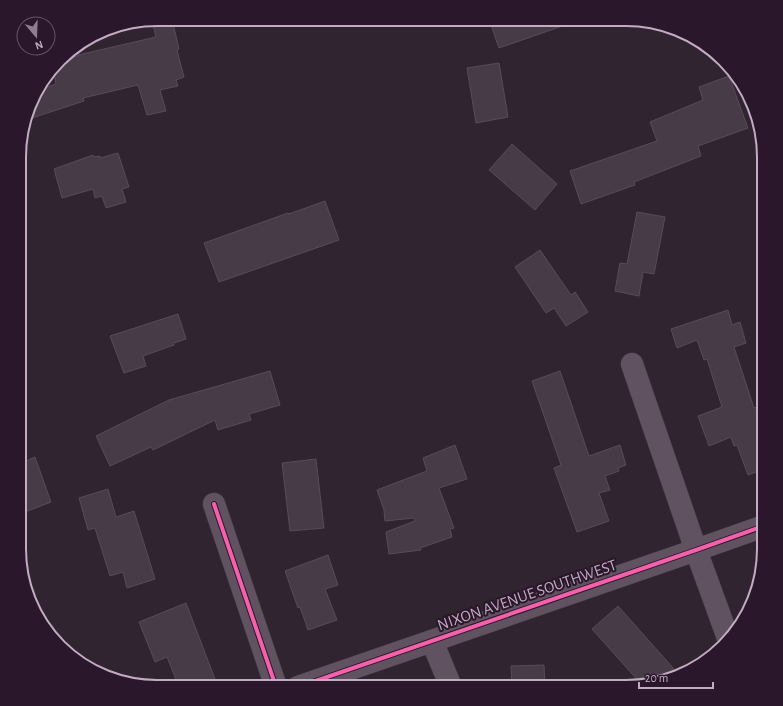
<svg xmlns="http://www.w3.org/2000/svg" width="783" height="706" viewBox="0 0 783 706" font-family="'Alegreya Sans',sans-serif">
	<style>
		.building { fill: #473b47; stroke: #594b59 }
		.lines { fill: none; stroke-linecap: round; stroke-linejoin: round }
		.street-casing { stroke: #4a404a; stroke-width: 23 }
		.street { stroke: #605260; stroke-width: 22 }
		.cycleway-casing { stroke: #2a172b; stroke-width: 6 }
		.cycleway { stroke: #f560ab; stroke-width: 4 }
		.labels { text-anchor: middle; dominant-baseline: central; stroke-width: 4; stroke-linejoin: round; paint-order: stroke }
		.street-label { font-size: 16px; fill: #c4abc4; stroke: #2a172b }
		.rim { fill: none; stroke: #c4abc4; stroke-width: 2 }
	</style>
	<rect width="100%" height="100%" fill="#302430"/>
	<path class="building" d="M 157,19 L 172,19 L 179,49 L 177,50 L 184,77 L 176,80 L 178,86 L 160,90 L 166,111 L 147,115 L 138,85 L 83,98 L 84,101 L 26,120 L 36,91 L 56,84 L 53,69 L 60,61 L 78,56 L 78,55 L 156,37 L 152,20 Z
		M 489,19 L 574,19 L 574,22 L 499,48 Z
		M 499,63 L 508,117 L 476,123 L 467,68 Z
		M 729,76 L 748,128 L 698,146 L 701,156 L 634,182 L 635,185 L 581,204 L 570,171 L 657,141 L 650,122 L 703,100 L 699,87 Z
		M 512,144 L 557,184 L 535,210 L 489,170 Z
		M 118,153 L 129,187 L 122,189 L 126,202 L 106,208 L 102,196 L 95,198 L 93,189 L 62,198 L 54,169 L 93,155 L 94,157 L 100,156 L 100,158 Z
		M 325,201 L 339,240 L 219,282 L 204,243 L 288,213 L 289,214 Z
		M 637,212 L 665,217 L 654,274 L 643,272 L 639,296 L 615,291 L 620,263 L 627,264 Z
		M 540,250 L 571,295 L 575,292 L 588,312 L 566,326 L 554,308 L 546,313 L 515,267 Z
		M 728,310 L 732,325 L 740,322 L 746,343 L 734,347 L 754,408 L 760,406 L 764,417 L 764,469 L 748,475 L 737,445 L 734,446 L 731,437 L 709,446 L 698,416 L 722,407 L 707,359 L 704,360 L 697,340 L 677,348 L 671,329 Z
		M 178,314 L 186,339 L 174,343 L 174,345 L 157,351 L 143,356 L 146,366 L 124,373 L 110,336 Z
		M 270,371 L 280,405 L 249,414 L 251,420 L 218,430 L 215,420 L 153,450 L 151,447 L 110,466 L 96,436 L 169,400 Z
		M 560,371 L 589,456 L 620,445 L 626,465 L 618,468 L 619,471 L 605,476 L 610,490 L 599,493 L 609,521 L 577,532 L 554,468 L 561,465 L 532,381 Z
		M 455,445 L 467,479 L 439,488 L 454,528 L 450,529 L 452,537 L 420,548 L 421,550 L 389,554 L 386,532 L 415,521 L 414,518 L 385,521 L 384,510 L 377,490 L 427,471 L 423,458 Z
		M 35,457 L 51,502 L 20,514 L 20,464 Z
		M 316,459 L 324,528 L 290,531 L 282,463 Z
		M 108,489 L 116,517 L 134,511 L 155,579 L 127,588 L 123,572 L 110,576 L 95,528 L 88,530 L 79,498 Z
		M 328,555 L 338,585 L 325,589 L 337,620 L 308,630 L 300,607 L 298,608 L 285,571 Z
		M 186,603 L 215,679 L 194,687 L 179,687 L 167,657 L 155,662 L 139,622 Z
		M 618,606 L 674,669 L 662,681 L 642,685 L 592,629 Z
		M 544,665 L 545,687 L 512,687 L 511,666 Z"/>
	<g class="lines">
		<defs>
			<path id="street" d="M 632,364 L 696,550 L 728,638
				M 214,504 L 276,687
				M 432,641 L 451,687
				M 298,687 L 696,550 L 764,526"/>
		</defs>
		<use href="#street" class="street-casing"/>
		<use href="#street" class="street"/>
		<defs>
			<path id="cycleway" d="M 214,504 L 276,687
				M 298,687 L 696,550 L 764,526"/>
		</defs>
		<use href="#cycleway" class="cycleway-casing"/>
		<use href="#cycleway" class="cycleway"/>
	</g>
	<g class="labels">
		<g class="street-label">
			<text transform="translate(527 595) rotate(-19)">NIXON AVENUE SOUTHWEST</text>
		</g>
	</g>
	<path d="M0 0H783V706H0ZM157 26H626A131 131 0 0 1 757 157V549A131 131 0 0 1 626 680H157A131 131 0 0 1 26 549V157A131 131 0 0 1 157 26Z" fill="#2a172b" fill-rule="evenodd"/>
	<path class="rim" d="M157 26H626A131 131 0 0 1 757 157V549A131 131 0 0 1 626 680H157A131 131 0 0 1 26 549V157A131 131 0 0 1 157 26Z"/>
	<g transform="translate(36 36) rotate(161)"><circle r="19" fill="#2a172b" stroke="#685268"/>
	<path d="M0-3L7 15L0 10L-7 15Z" fill="#907c90"/>
	<text y="-6" font-size="11" font-weight="bold" text-anchor="middle" fill="#c4abc4">N</text>
	</g>
	<path d="M639 682v6h74v-6" fill="none" stroke="#c4abc4" stroke-width="2"/>
	<text x="645" y="682" font-size="12" fill="#c4abc4" stroke="#2a172b" stroke-width="3" paint-order="stroke">20 m</text>
</svg>
